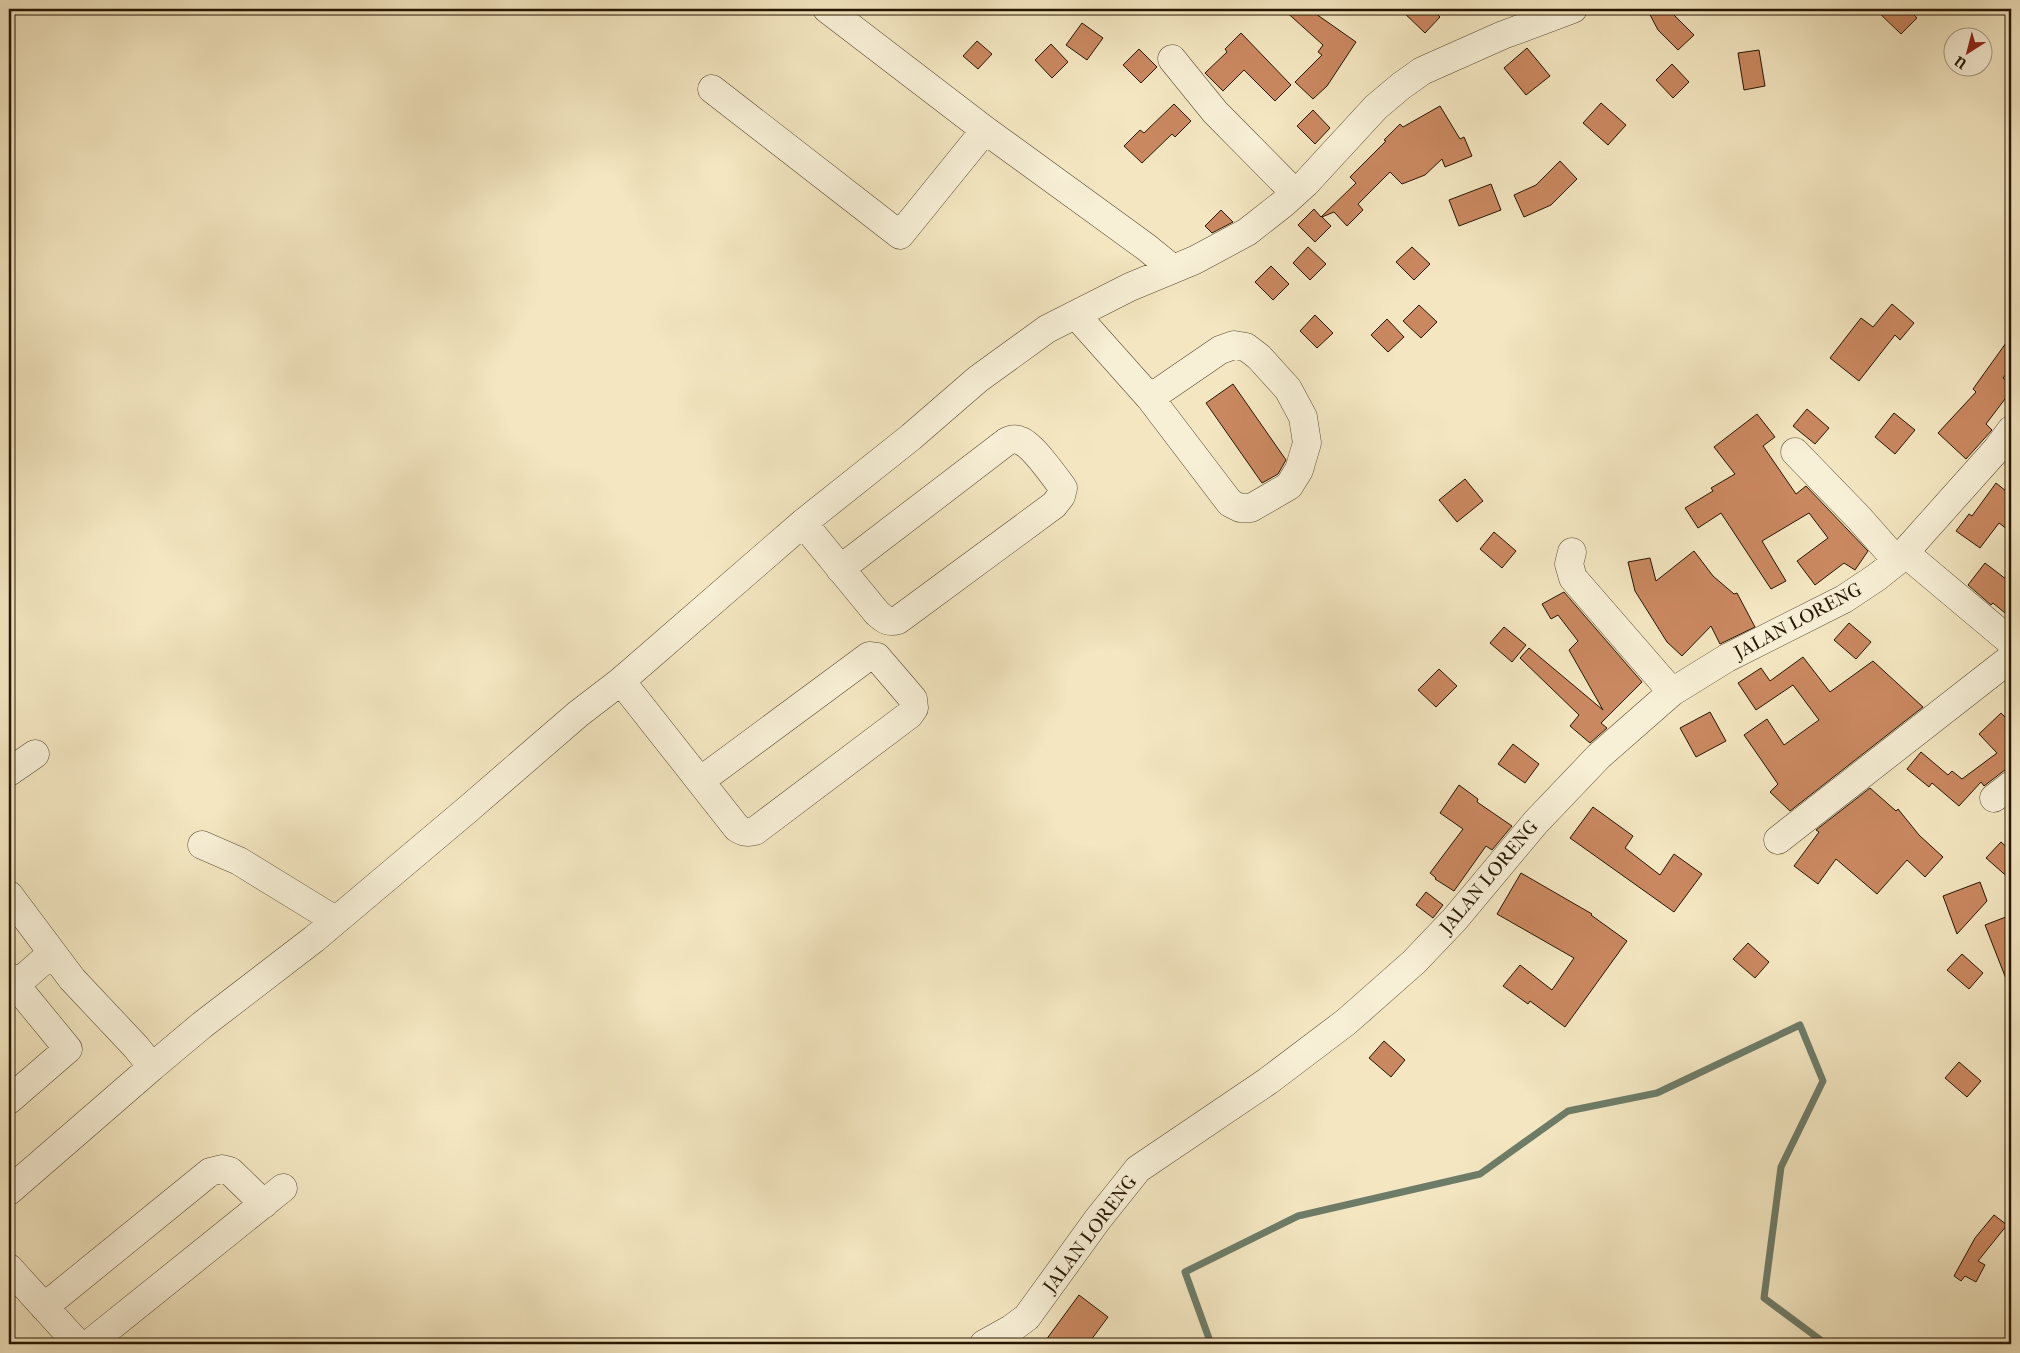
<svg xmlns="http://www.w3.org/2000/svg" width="2020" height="1353" viewBox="0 0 2020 1353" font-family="'IM FELL French Canon',serif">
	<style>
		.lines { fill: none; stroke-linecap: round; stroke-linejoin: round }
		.stream { stroke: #6d7c68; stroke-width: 7 }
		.building { fill: #ca8860; stroke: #261601 }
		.minor-casing { stroke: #594a31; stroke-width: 29 }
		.minor { stroke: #f7efd6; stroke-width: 28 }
		.labels { text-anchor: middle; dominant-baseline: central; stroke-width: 4.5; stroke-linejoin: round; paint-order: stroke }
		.street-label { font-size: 19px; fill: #261601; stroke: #f7efd6 }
	</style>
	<rect width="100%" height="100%" fill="#f3e6c0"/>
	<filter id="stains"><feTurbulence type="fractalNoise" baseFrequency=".004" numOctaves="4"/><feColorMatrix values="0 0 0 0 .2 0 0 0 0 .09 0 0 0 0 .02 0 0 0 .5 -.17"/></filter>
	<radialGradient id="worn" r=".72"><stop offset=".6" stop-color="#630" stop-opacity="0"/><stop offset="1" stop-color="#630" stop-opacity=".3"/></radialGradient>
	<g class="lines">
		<path class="stream" d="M 1211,1344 L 1185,1272 L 1298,1216 L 1480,1174 L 1568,1111 L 1657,1093 L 1800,1025 L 1823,1081 L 1781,1167 L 1764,1298 L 1826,1344"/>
	</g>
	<path class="building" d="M 1283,9 L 1309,9 L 1356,42 L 1327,86 L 1313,99 L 1295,82 L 1322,55 L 1318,52 L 1323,45 Z
		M 1400,9 L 1432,9 L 1440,17 L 1425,33 Z
		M 1647,9 L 1668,9 L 1694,35 L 1678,50 L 1658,30 Z
		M 1875,9 L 1908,9 L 1917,18 L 1901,34 Z
		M 1082,23 L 1103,38 L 1087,60 L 1066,45 Z
		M 1241,33 L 1291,85 L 1275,101 L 1244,70 L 1223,91 L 1205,73 L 1227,52 L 1225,49 Z
		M 977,41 L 992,54 L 978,69 L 963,56 Z
		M 1051,44 L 1068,62 L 1052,78 L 1035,60 Z
		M 1527,48 L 1550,76 L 1526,95 L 1504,68 Z
		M 1139,49 L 1157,67 L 1141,83 L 1123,65 Z
		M 1759,50 L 1765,86 L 1744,90 L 1738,53 Z
		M 1672,64 L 1689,82 L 1673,98 L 1656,80 Z
		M 1601,103 L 1626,125 L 1608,145 L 1583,123 Z
		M 1174,104 L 1191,121 L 1175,137 L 1172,134 L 1142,163 L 1124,146 L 1140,130 L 1144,133 Z
		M 1440,106 L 1460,139 L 1464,137 L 1472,156 L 1445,167 L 1442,159 L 1425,175 L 1402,184 L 1390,172 L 1358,204 L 1363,210 L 1347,226 L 1334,212 L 1322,217 L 1331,226 L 1315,242 L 1298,225 L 1314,209 L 1321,217 L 1356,183 L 1350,177 L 1386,141 L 1384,140 L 1400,124 L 1403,127 Z
		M 1313,110 L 1330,128 L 1315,144 L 1297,126 Z
		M 1560,161 L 1577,179 L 1551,205 L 1524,217 L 1514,195 L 1536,185 Z
		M 1491,184 L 1501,210 L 1459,226 L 1449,200 Z
		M 1221,210 L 1233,222 L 1212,233 L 1205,226 Z
		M 1308,247 L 1326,264 L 1310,280 L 1293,263 Z
		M 1412,247 L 1430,264 L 1414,280 L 1396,262 Z
		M 1271,266 L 1289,284 L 1273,300 L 1255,282 Z
		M 1892,304 L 1914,323 L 1900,340 L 1895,335 L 1859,381 L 1830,358 L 1861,318 L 1873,327 Z
		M 1419,305 L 1437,322 L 1421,338 L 1403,321 Z
		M 1315,315 L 1333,333 L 1317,348 L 1300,331 Z
		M 1387,319 L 1404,337 L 1388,352 L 1371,335 Z
		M 2011,336 L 2011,368 L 2003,378 L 2011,385 L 2011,391 L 1986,424 L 1992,430 L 1966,459 L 1938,433 L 1976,392 L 1973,389 Z
		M 1233,384 L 1286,460 L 1278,474 L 1262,483 L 1206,403 Z
		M 1807,409 L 1829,428 L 1815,444 L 1793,426 Z
		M 1894,413 L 1915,430 L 1895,454 L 1875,437 Z
		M 1757,414 L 1775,437 L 1763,446 L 1796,494 L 1806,486 L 1868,551 L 1855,570 L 1844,563 L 1815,585 L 1797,561 L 1828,538 L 1809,513 L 1762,541 L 1786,581 L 1771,589 L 1721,513 L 1698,528 L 1685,508 L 1713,491 L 1711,488 L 1735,474 L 1714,447 Z
		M 1465,479 L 1483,501 L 1457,522 L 1439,500 Z
		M 1996,483 L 2011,495 L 2011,532 L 1999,523 L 1980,548 L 1956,531 L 1969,514 L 1972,516 Z
		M 1494,532 L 1516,551 L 1502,568 L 1480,549 Z
		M 1694,551 L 1713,576 L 1734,594 L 1737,593 L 1755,627 L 1720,644 L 1711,626 L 1682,656 L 1667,642 L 1635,591 L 1628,562 L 1650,558 L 1656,581 Z
		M 1985,563 L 2011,583 L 2011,618 L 1993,603 L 1991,605 L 1968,585 Z
		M 1564,592 L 1642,682 L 1601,723 L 1607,728 L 1590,743 L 1570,726 L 1579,715 L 1520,658 L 1529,648 L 1603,710 L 1569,650 L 1578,641 L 1558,615 L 1551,619 L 1542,604 Z
		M 1849,623 L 1871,642 L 1856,659 L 1834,640 Z
		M 1504,627 L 1526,645 L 1512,662 L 1490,643 Z
		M 1803,657 L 1830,692 L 1873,661 L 1923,707 L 1790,811 L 1770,792 L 1778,784 L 1744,735 L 1767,719 L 1784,745 L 1819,720 L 1793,685 L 1756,710 L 1738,683 L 1761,668 L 1770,681 Z
		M 1439,669 L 1457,686 L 1436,707 L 1418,690 Z
		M 1710,712 L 1726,741 L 1696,757 L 1680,728 Z
		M 2001,713 L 2011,723 L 2011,767 L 2010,766 L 1984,786 L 1981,782 L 1959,806 L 1932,783 L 1929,787 L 1907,769 L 1921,752 L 1948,775 L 1952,771 L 1962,779 L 1997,753 L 1979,734 Z
		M 1513,744 L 1539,764 L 1525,783 L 1498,764 Z
		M 1459,785 L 1478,799 L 1477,802 L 1512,826 L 1492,850 L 1486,846 L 1454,891 L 1435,879 L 1436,878 L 1430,873 L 1463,829 L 1440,813 Z
		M 1870,788 L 1896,811 L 1898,809 L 1919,835 L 1943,857 L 1925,877 L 1907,860 L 1877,894 L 1836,859 L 1818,884 L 1794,866 L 1819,832 L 1816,830 Z
		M 1593,807 L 1633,836 L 1625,848 L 1660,875 L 1674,854 L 1702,874 L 1674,912 L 1570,838 Z
		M 2001,842 L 2011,851 L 2011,880 L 1986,858 Z
		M 1521,873 L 1592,914 L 1591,915 L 1627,941 L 1565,1027 L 1530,1001 L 1528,1004 L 1503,986 L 1520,965 L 1552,990 L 1574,958 L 1497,914 Z
		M 1980,882 L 1987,901 L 1957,934 L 1943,896 Z
		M 1426,892 L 1443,905 L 1433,918 L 1416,905 Z
		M 2011,915 L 2011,989 L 2010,989 L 1985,925 Z
		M 1748,943 L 1769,962 L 1755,978 L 1733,959 Z
		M 1962,954 L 1983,973 L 1969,989 L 1947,970 Z
		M 1384,1041 L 1405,1060 L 1391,1077 L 1369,1058 Z
		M 1959,1062 L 1981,1081 L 1967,1097 L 1945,1078 Z
		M 1994,1215 L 2007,1225 L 1978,1261 L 1985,1265 L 1976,1282 L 1965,1276 L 1961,1281 L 1954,1276 L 1975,1238 Z
		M 1079,1295 L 1108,1317 L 1088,1344 L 1043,1344 Z"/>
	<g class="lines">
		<defs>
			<path id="minor" d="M 827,9 L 985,130 L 1146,247 L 1173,269
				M 1172,59 L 1215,112 L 1295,193
				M 712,89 L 900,235 L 985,130
				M 1076,315 L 1150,398 L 1230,503 L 1240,508 L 1251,508 L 1289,486 L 1299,470 L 1307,443 L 1303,417 L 1288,389 L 1259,357 L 1246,347 L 1234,345 L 1220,350 L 1150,398
				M 1795,452 L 1859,518 L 1897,561
				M 803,523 L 877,613 C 885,620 888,623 898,620 L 1054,505 L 1061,496 L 1063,488 C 1055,477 1033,446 1021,441 C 1015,438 1011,439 1006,442 L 840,569
				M 1572,552 L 1569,564 L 1573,578 L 1672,692
				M 1905,553 L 2011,642
				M 621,681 L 737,828 C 743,832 747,833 755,831 L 909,715 L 914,708 L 913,699 L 877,657 L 869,656 L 700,781
				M 9,772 L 35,754
				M 1994,798 L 2011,785
				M 1778,840 L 2011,658
				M 202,845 L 239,861 L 335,920
				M 9,895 L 72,979 L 136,1047 L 152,1067 L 202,1025 L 314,939 L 467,810 L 578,714 L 621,681 L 803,523 L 911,437 L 978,379 L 1047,329 L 1130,287 L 1195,260 L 1247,232 L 1284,203 L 1306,183 L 1376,107 L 1401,86 L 1422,71 L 1503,35 L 1573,9
				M 9,977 L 68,1049 L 9,1100
				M 9,991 L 52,953
				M 9,1191 L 152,1067
				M 9,1268 L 78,1344
				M 44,1307 L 210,1172 L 222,1169 L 230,1171 L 264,1204
				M 89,1344 L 283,1188
				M 984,1344 L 1011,1329 L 1027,1317 L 1098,1219 L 1138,1169 L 1268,1081 L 1346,1022 L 1414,962 L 1455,919 L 1536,822 L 1599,756 L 1672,692 L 1727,658 L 1844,599 L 1877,577 L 1897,561 L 1997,449 L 2011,430"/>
		</defs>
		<use href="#minor" class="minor-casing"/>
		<use href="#minor" class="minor"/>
	</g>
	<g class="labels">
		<g class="street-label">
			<text transform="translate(1798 621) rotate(-28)">JALAN LORENG</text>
			<text transform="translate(1489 877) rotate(-50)">JALAN LORENG</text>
			<text transform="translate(1090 1234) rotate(-53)">JALAN LORENG</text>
		</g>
	</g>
	<rect width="2020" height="1353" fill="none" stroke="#f3e6c0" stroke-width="30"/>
	<rect x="10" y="10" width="2000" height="1333" fill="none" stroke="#261601" stroke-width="2.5"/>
	<rect x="15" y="15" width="1990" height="1323" fill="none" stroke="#261601"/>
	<g transform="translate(1968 52) rotate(216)"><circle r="24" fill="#f7efd6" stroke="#a39881"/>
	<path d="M0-4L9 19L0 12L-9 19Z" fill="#8f2418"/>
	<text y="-8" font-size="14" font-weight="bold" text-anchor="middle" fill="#261601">U</text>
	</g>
	<rect width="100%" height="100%" filter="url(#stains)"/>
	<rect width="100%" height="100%" fill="url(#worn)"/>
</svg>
